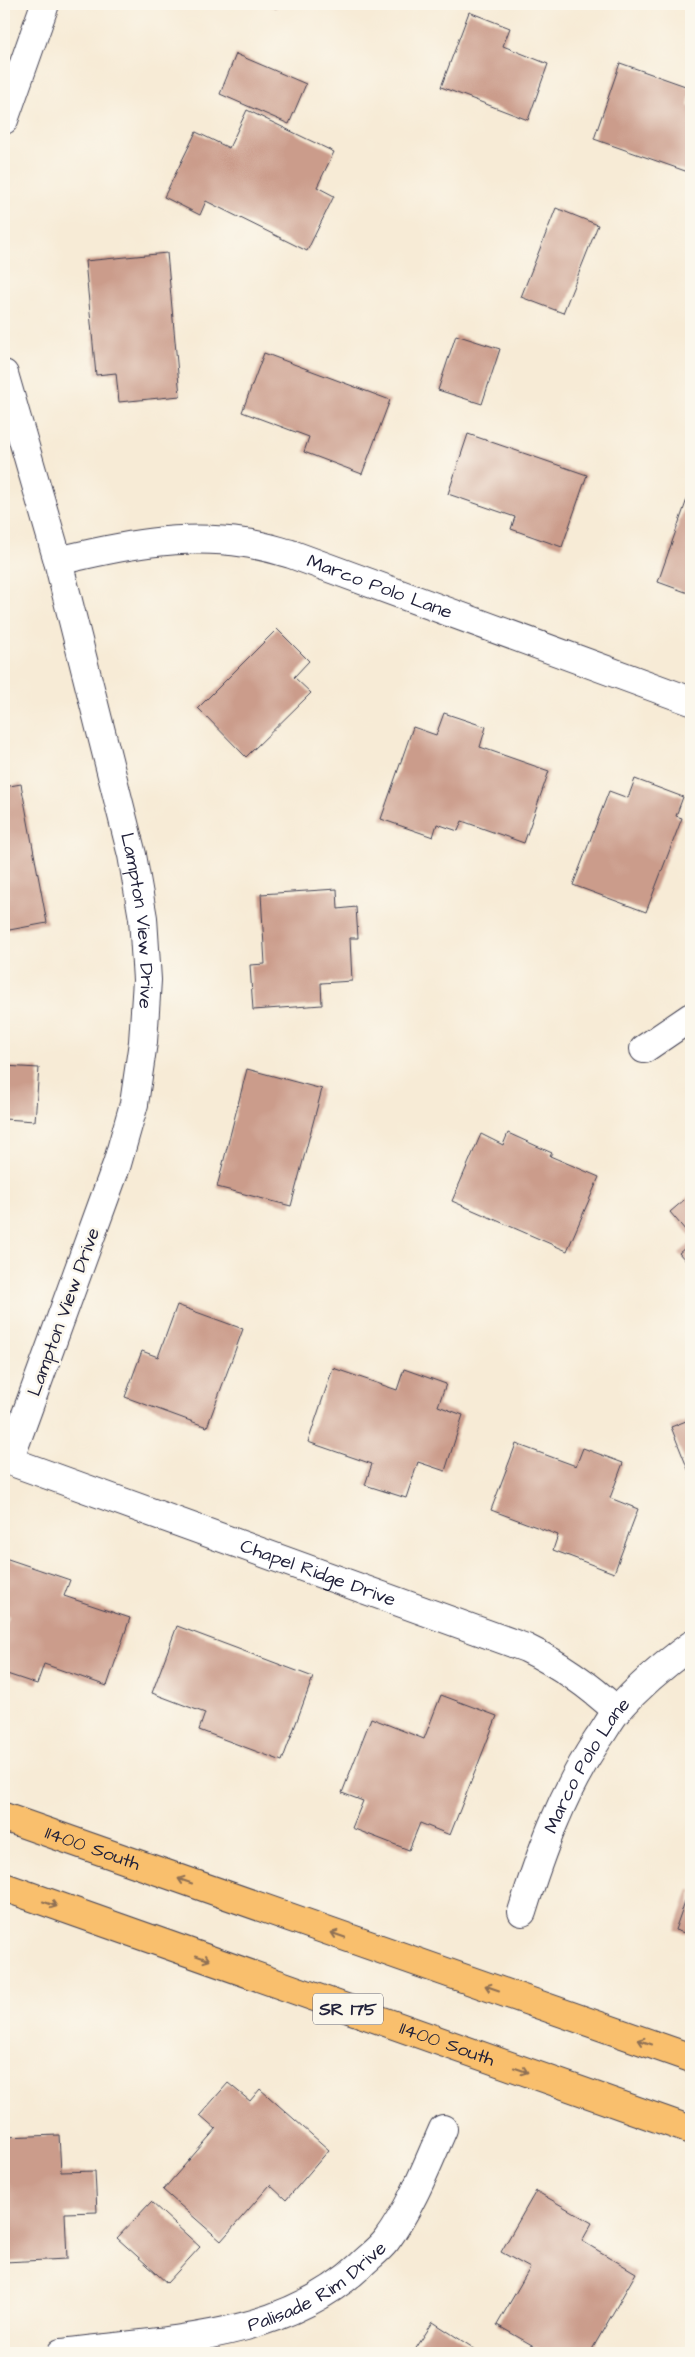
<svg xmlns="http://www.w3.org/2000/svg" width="695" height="2357" viewBox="0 0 695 2357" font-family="'Architects Daughter',sans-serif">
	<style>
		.building { fill: #cb9c8b }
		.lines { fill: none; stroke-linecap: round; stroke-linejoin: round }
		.minor-casing { stroke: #424052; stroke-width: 30 }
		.primary-casing { stroke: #424052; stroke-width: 30 }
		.minor { stroke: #fff; stroke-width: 28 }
		.primary { stroke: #f9bf6d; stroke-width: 28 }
		.oneway { stroke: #8e7054 }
		.labels { text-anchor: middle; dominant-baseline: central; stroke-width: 5; stroke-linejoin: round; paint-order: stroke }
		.shield { fill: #fbf7ec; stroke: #636270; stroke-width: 1 }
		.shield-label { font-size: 18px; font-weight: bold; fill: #22223b }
		.street-label { font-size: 19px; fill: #22223b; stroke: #fbf7ec }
	</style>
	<rect width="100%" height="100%" fill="#fbf7ec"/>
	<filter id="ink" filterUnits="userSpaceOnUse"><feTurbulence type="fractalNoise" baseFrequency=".02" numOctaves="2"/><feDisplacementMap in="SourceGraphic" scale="10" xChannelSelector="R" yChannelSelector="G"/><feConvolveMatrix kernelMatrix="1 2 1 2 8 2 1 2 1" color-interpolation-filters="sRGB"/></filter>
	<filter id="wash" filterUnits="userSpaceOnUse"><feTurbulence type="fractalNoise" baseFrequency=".0096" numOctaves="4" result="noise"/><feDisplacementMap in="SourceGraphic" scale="20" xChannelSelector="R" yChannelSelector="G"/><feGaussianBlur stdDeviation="1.12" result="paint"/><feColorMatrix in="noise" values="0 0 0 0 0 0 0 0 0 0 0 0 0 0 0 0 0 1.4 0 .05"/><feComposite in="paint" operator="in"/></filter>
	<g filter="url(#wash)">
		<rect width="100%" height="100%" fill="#f7ebd6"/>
		<g id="blocks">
			<path class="building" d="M 263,4 L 278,4 L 276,8 Z
				M 469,12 L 510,28 L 503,46 L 548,64 L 528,120 L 441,87 Z
				M 236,54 L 306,84 L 289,124 L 220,94 Z
				M 620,63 L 691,88 L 688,106 L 691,107 L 691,173 L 594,139 Z
				M 247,110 L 334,152 L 317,187 L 334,196 L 307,251 L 206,201 L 200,215 L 164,197 L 196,132 L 229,148 Z
				M 556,208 L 598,225 L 563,313 L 521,297 Z
				M 167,253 L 180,396 L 119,402 L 116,373 L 96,375 L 85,261 Z
				M 456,335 L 500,349 L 482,404 L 438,390 Z
				M 264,353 L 390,400 L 362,474 L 304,452 L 309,437 L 242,412 Z
				M 468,434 L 587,475 L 562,547 L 511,529 L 515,517 L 448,494 Z
				M 691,488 L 691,594 L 658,582 Z
				M 277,629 L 309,661 L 294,677 L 311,693 L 246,757 L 198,708 Z
				M 444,713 L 486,727 L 480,747 L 549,771 L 524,843 L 462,821 L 458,831 L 437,824 L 433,837 L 381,819 L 413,727 L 436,735 Z
				M 635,779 L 683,797 L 676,816 L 682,818 L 646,912 L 573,885 L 609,791 L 628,798 Z
				M 21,784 L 47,923 L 4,931 L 4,787 Z
				M 337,889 L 338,909 L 356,907 L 358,938 L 350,938 L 352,981 L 321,983 L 322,1005 L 253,1010 L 250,965 L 265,964 L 261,894 Z
				M 4,1066 L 39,1068 L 35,1121 L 4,1119 Z
				M 247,1069 L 322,1089 L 291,1206 L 217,1187 Z
				M 508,1133 L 552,1153 L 550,1156 L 599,1177 L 567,1251 L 452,1201 L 481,1134 L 503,1145 Z
				M 691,1194 L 691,1237 L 670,1212 Z
				M 691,1243 L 691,1267 L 679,1253 Z
				M 177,1305 L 243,1329 L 207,1427 L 125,1397 L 142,1351 L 158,1357 Z
				M 333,1368 L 397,1390 L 404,1369 L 446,1384 L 438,1406 L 463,1415 L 445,1471 L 418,1462 L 406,1498 L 365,1485 L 372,1464 L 308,1442 Z
				M 691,1419 L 691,1477 L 671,1427 Z
				M 516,1444 L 576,1466 L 583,1448 L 623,1463 L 610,1498 L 638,1509 L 614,1573 L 553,1550 L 558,1535 L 491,1510 Z
				M 5,1558 L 70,1580 L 64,1596 L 130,1618 L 107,1686 L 44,1664 L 37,1684 L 4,1673 L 4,1630 L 9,1616 L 4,1614 Z
				M 177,1626 L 313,1677 L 282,1761 L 199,1730 L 205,1713 L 152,1693 Z
				M 441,1695 L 497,1716 L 450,1835 L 420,1823 L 409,1850 L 352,1828 L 363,1801 L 342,1793 L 371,1718 L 424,1739 Z
				M 689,1890 L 691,1890 L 691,1935 L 675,1930 Z
				M 228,2083 L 250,2101 L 260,2089 L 329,2150 L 286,2200 L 270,2185 L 221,2241 L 163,2190 L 216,2129 L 200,2115 Z
				M 59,2135 L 61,2172 L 95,2171 L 97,2212 L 65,2213 L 67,2259 L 4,2262 L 4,2137 Z
				M 536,2191 L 592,2223 L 582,2241 L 636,2273 L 590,2353 L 546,2353 L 497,2325 L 530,2268 L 501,2252 Z
				M 151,2202 L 200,2247 L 167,2283 L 117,2238 Z
				M 433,2322 L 481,2353 L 413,2353 Z"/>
		</g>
	</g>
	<g filter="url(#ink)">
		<use href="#blocks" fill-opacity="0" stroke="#424052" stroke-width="1"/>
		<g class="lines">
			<defs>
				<g id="minor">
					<path d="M 4,120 L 45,4"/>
					<path id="s1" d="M 4,374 L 58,561 L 132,855 L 143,918 L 147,980 L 143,1042 L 134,1104 L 117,1164 L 9,1461"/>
					<path id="s2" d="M 58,561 C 120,546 181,533 245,543 C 261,545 276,550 291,554 L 691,701"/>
					<path d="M 644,1049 L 691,1017"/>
					<path id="s3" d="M 4,1459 L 526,1648 C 561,1665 589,1685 617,1711"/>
					<path id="s4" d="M 522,1912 C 541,1851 562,1793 598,1739 C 605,1730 610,1719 617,1711 C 639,1686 665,1664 691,1645"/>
					<path id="s5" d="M 61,2353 C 165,2340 281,2340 361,2265 C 369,2257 379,2250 386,2241 C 411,2207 426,2168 443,2129"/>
				</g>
				<g id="primary">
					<path id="s6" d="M 4,1817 L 691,2058"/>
					<path id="s7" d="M 4,1887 L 691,2130"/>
				</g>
			</defs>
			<use href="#minor" class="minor-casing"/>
			<use href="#primary" class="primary-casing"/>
			<use href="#minor" class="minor"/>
			<use href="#primary" class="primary"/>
		</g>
		<defs><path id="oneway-shaft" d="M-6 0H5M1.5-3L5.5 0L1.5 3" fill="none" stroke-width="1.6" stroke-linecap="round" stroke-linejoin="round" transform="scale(1.25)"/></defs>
		<g class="oneway">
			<use href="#oneway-shaft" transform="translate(185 1881) rotate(-161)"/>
			<use href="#oneway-shaft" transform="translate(50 1904) rotate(19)"/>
			<use href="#oneway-shaft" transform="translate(338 1935) rotate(-161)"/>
			<use href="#oneway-shaft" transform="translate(203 1958) rotate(19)"/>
			<use href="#oneway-shaft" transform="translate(492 1988) rotate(-161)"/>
			<use href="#oneway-shaft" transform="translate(645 2042) rotate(-161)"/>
			<use href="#oneway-shaft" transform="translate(521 2070) rotate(19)"/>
		</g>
	</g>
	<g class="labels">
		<rect class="shield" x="313" y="1993.5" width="70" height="31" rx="4"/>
		<g class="shield-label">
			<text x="348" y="2009">SR 175</text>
		</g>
		<g class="street-label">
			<text stroke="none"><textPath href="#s2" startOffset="331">Marco Polo Lane</textPath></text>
			<text stroke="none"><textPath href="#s1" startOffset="564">Lampton View Drive</textPath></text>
			<text transform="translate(64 1312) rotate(-70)">Lampton View Drive</text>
			<text stroke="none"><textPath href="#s3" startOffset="334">Chapel Ridge Drive</textPath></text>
			<text stroke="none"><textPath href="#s4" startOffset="161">Marco Polo Lane</textPath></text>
			<text stroke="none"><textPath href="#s6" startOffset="94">11400 South</textPath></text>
			<text stroke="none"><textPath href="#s7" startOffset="470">11400 South</textPath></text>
			<text stroke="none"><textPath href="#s5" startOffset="269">Palisade Rim Drive</textPath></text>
		</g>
	</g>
	<rect width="695" height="2357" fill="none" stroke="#fbf7ec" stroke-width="20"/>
</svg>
